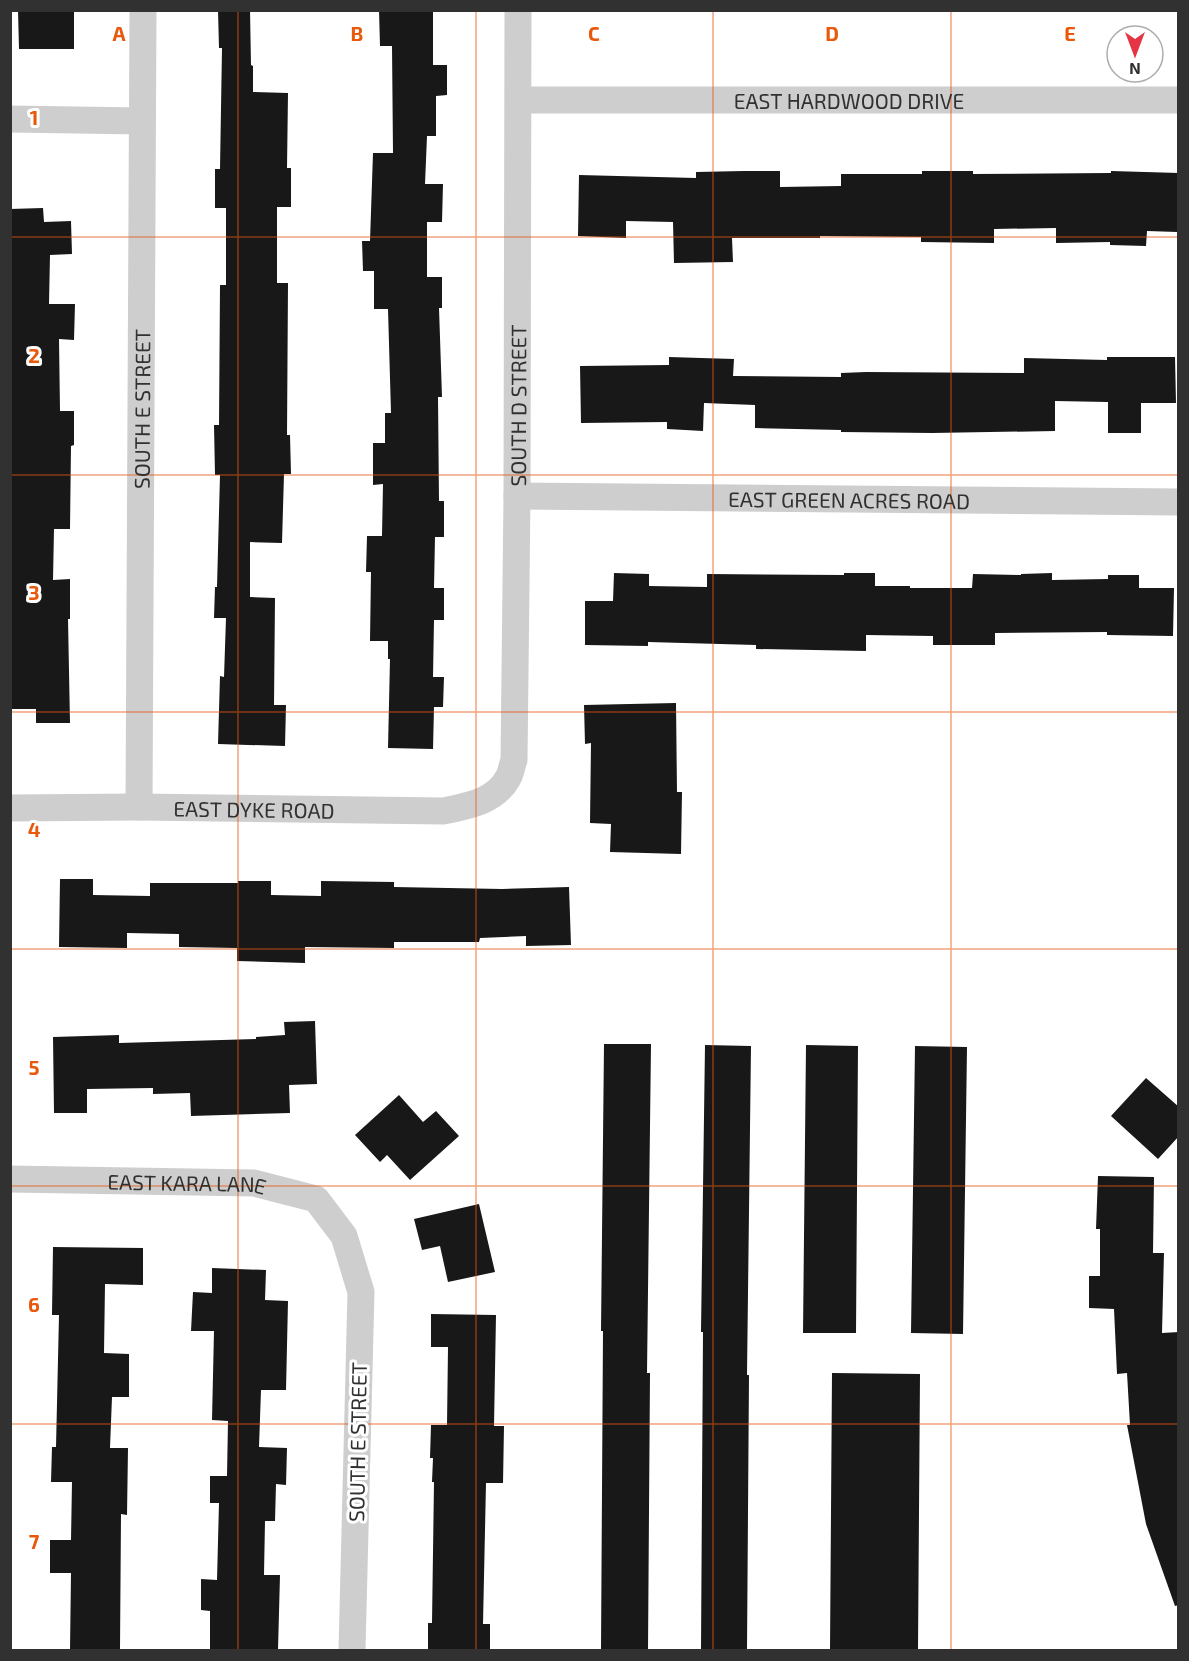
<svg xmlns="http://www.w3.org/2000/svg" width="1189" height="1661" viewBox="0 0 1189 1661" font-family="'Exo 2',sans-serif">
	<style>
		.building { fill: #181818 }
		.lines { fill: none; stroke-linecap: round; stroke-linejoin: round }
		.minor { stroke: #cecece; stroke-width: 27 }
		.grid { fill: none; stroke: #e8590c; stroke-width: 1.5; stroke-opacity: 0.55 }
		.labels { text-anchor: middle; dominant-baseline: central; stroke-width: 6; stroke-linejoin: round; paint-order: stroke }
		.street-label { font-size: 21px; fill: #313131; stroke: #fff }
		.grid-label { font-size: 20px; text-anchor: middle; font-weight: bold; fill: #e8590c; stroke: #fff; stroke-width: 6; stroke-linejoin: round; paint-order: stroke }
	</style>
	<rect width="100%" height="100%" fill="#fff"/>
	<path class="building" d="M 18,10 L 74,10 L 74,49 L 19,49 Z
		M 218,10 L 250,10 L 251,65 L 253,66 L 253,92 L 288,93 L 287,168 L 291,168 L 291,207 L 277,207 L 277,283 L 288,283 L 287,435 L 290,435 L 291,474 L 284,474 L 282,543 L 250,542 L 250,597 L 275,598 L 274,705 L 286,705 L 285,746 L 218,744 L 220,676 L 224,677 L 226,618 L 214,618 L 215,587 L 217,587 L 220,475 L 215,475 L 214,425 L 219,425 L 220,285 L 226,285 L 226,208 L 215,208 L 215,169 L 220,169 L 222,48 L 219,48 Z
		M 379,10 L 433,10 L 433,65 L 447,65 L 447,95 L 436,96 L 436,136 L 427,136 L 425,184 L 443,184 L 442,222 L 427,222 L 427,277 L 442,277 L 442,308 L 439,308 L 442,397 L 438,397 L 439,501 L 444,501 L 444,537 L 435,537 L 434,588 L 444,588 L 444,620 L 434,620 L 433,677 L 444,677 L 443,707 L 434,707 L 433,749 L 388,748 L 390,659 L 388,659 L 388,641 L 370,641 L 371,572 L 366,572 L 367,536 L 382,536 L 383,484 L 373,485 L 373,443 L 385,443 L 385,413 L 391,413 L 388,309 L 374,309 L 374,271 L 363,271 L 362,241 L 370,241 L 373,153 L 393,153 L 392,46 L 380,46 Z
		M 744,171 L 780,171 L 780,187 L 841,186 L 841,174 L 922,174 L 922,171 L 973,171 L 973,174 L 1111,173 L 1111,171 L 1179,173 L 1177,232 L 1147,231 L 1146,246 L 1110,245 L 1110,242 L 1056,243 L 1056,228 L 994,229 L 994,243 L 921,242 L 921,237 L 820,236 L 820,238 L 732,238 L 733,262 L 674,263 L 673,222 L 626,221 L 626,238 L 578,236 L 579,175 L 696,178 L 696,172 Z
		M 43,208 L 44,222 L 71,221 L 72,254 L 50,255 L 49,304 L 75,304 L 74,340 L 59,339 L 60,411 L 74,411 L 74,445 L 71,446 L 70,529 L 54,529 L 53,580 L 70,579 L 70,619 L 68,619 L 70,723 L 36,723 L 36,709 L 10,709 L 10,209 Z
		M 669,357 L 734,359 L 733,376 L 841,377 L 841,373 L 866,372 L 1024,373 L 1024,358 L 1107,360 L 1107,357 L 1175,357 L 1176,403 L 1141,403 L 1141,433 L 1108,433 L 1108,402 L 1055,401 L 1055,431 L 932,433 L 841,432 L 841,430 L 755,428 L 755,405 L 704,403 L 703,431 L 667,429 L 667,422 L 581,423 L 580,366 L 669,365 Z
		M 614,573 L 649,574 L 649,586 L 707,587 L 707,574 L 844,575 L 844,573 L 875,573 L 875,586 L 910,586 L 910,588 L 972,588 L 973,574 L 1021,575 L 1021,574 L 1052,573 L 1052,580 L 1108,579 L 1108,575 L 1139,575 L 1139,588 L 1174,588 L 1173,636 L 1107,635 L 1107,632 L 995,633 L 995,645 L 933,645 L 933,636 L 866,635 L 866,651 L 756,649 L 756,645 L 648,642 L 648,646 L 585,645 L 585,601 L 613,601 Z
		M 676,703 L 677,792 L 682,792 L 681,854 L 610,852 L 611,824 L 590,823 L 591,743 L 585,744 L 584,705 Z
		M 60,879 L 93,879 L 93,895 L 150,896 L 150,883 L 238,883 L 238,881 L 271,881 L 271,895 L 321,896 L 321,881 L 394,882 L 394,887 L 502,889 L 569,887 L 571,945 L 526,946 L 526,936 L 480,938 L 479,942 L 394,942 L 394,948 L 305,947 L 305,963 L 237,961 L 237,948 L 179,947 L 179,934 L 127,933 L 127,948 L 59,947 Z
		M 315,1021 L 317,1084 L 289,1085 L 290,1113 L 191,1116 L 190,1093 L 153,1094 L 153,1088 L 87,1089 L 87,1113 L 54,1113 L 53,1037 L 119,1035 L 119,1043 L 256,1039 L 256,1037 L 285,1035 L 284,1022 Z
		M 604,1044 L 651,1044 L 647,1373 L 650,1373 L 648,1650 L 601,1650 L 603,1331 L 601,1331 Z
		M 705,1045 L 751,1046 L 747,1375 L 749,1375 L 747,1650 L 701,1650 L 703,1332 L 701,1332 Z
		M 806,1045 L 858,1046 L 856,1333 L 803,1333 Z
		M 915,1046 L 967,1047 L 963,1334 L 911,1333 Z
		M 1146,1078 L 1179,1107 L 1179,1136 L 1158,1159 L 1111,1116 Z
		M 399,1095 L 423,1122 L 436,1111 L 459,1136 L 410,1180 L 387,1155 L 380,1162 L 355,1135 Z
		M 1098,1176 L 1154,1177 L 1153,1253 L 1164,1253 L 1162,1333 L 1179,1332 L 1179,1605 L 1175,1606 L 1146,1524 L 1127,1425 L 1130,1425 L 1127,1373 L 1117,1374 L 1114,1309 L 1089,1308 L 1089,1276 L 1100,1276 L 1100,1229 L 1096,1229 Z
		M 479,1204 L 495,1272 L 448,1282 L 440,1246 L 422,1250 L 414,1219 Z
		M 53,1247 L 143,1248 L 143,1285 L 105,1284 L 104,1353 L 129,1354 L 129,1397 L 112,1397 L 110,1448 L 128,1448 L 127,1515 L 121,1514 L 120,1650 L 70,1650 L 71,1573 L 50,1573 L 50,1540 L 71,1540 L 72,1482 L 51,1482 L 52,1447 L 56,1447 L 59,1315 L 52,1315 Z
		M 212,1268 L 266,1270 L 265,1300 L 288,1301 L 286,1390 L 261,1390 L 259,1447 L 287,1448 L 286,1485 L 276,1484 L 275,1521 L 265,1521 L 264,1575 L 280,1575 L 278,1650 L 210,1650 L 210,1611 L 201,1610 L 201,1579 L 217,1580 L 219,1503 L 210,1503 L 210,1476 L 227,1476 L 228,1421 L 212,1420 L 214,1331 L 191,1331 L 193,1292 L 212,1293 Z
		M 431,1314 L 496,1315 L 494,1426 L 504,1426 L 503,1483 L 486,1483 L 483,1624 L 490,1624 L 490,1650 L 428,1650 L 428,1623 L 432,1623 L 434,1482 L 432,1482 L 433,1458 L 430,1458 L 431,1425 L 447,1425 L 448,1347 L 431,1347 Z
		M 832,1373 L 920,1374 L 918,1650 L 830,1650 Z"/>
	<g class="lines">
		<g class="minor">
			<path id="s1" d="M 519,100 L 1178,100"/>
			<path d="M 10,119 L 142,121"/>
			<path id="s2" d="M 517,496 L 1178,502"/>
			<path id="s3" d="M 139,807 L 143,10"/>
			<path id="s4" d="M 10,808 L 139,807 L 443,811 C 467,806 495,802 508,778 C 511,773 512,765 514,760 L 517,496 L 518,10"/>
			<path id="s5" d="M 10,1179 L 254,1183 L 316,1199 L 344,1236 L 361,1292 L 352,1650"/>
		</g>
	</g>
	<path class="grid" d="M 238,10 L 238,1650M 476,10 L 476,1650M 713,10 L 713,1650M 951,10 L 951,1650M 10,237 L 1178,237M 10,475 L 1178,475M 10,712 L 1178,712M 10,949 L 1178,949M 10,1186 L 1178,1186M 10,1424 L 1178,1424"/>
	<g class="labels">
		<g class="street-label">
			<text stroke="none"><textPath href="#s1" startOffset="330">EAST HARDWOOD DRIVE</textPath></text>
			<text stroke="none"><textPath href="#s4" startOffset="882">SOUTH D STREET</textPath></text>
			<text stroke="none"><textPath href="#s3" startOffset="398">SOUTH E STREET</textPath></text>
			<text stroke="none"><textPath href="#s2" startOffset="332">EAST GREEN ACRES ROAD</textPath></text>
			<text stroke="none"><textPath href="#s4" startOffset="244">EAST DYKE ROAD</textPath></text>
			<text stroke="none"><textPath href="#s5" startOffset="177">EAST KARA LANE</textPath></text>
			<text transform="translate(357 1442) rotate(-89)">SOUTH E STREET</text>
		</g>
	</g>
	<g class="grid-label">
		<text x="119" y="41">A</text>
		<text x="357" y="41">B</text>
		<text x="594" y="41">C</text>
		<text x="832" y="41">D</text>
		<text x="1070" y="41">E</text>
		<text x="34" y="125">1</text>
		<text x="34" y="363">2</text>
		<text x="34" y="600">3</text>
		<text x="34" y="837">4</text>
		<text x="34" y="1075">5</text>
		<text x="34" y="1312">6</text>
		<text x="34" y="1549">7</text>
	</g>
	<rect width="1189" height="1661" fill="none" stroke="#313131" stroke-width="24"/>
	<g transform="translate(1135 54) rotate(180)"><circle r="28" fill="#ffffff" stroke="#adadad" stroke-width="1.5"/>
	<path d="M0-4.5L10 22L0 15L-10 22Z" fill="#e53545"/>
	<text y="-9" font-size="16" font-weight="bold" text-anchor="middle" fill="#313131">N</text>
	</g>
</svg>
